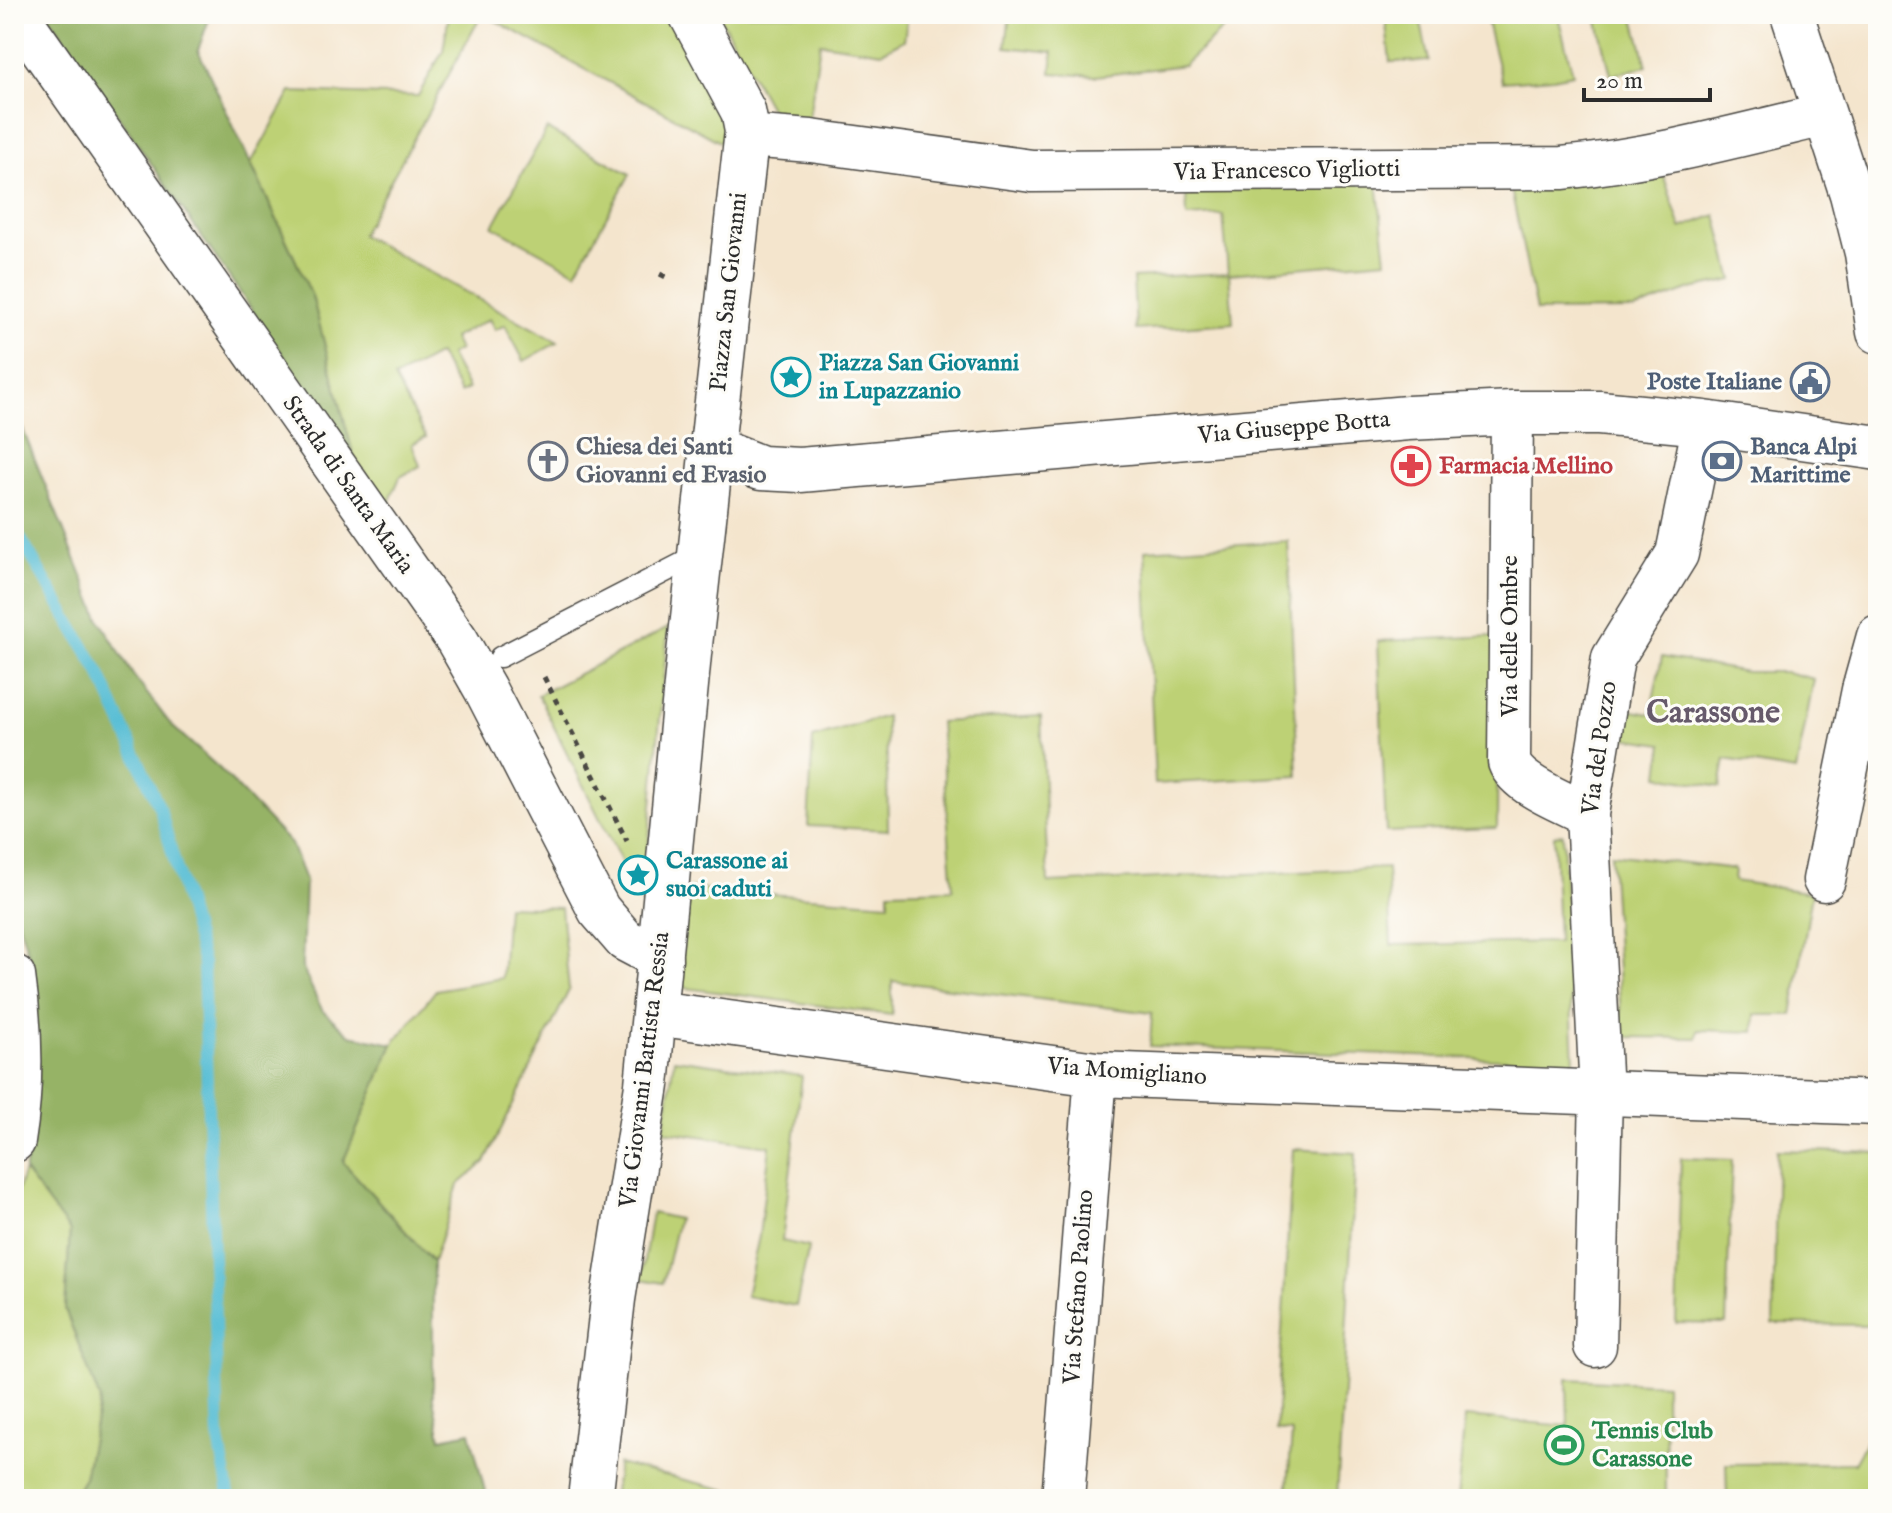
<svg xmlns="http://www.w3.org/2000/svg" width="1892" height="1513" viewBox="0 0 1892 1513" font-family="'IM FELL English',serif">
	<style>
		.green { fill: #bdd175; stroke: #747e50; stroke-width: 2 }
		.forest { fill: #96b366; stroke: #606f48; stroke-width: 2 }
		.lines { fill: none; stroke-linecap: round; stroke-linejoin: round }
		.stream { stroke: #56bdd4; stroke-width: 12 }
		.service-casing { stroke: #494743; stroke-width: 23 }
		.minor-casing { stroke: #494743; stroke-width: 45 }
		.tertiary-casing { stroke: #494743; stroke-width: 47 }
		.path { stroke: #494743; stroke-width: 5; stroke-dasharray: 6 6; stroke-linecap: butt }
		.service { stroke: #fff; stroke-width: 20 }
		.minor { stroke: #fff; stroke-width: 42 }
		.tertiary { stroke: #fff; stroke-width: 44 }
		.labels { text-anchor: middle; dominant-baseline: central; stroke-width: 6; stroke-linejoin: round; paint-order: stroke }
		.street-label { font-size: 24px; fill: #2b2b2b; stroke: #fdfcf7 }
		.culture-label { font-size: 24px; font-weight: bold; fill: #0d838f; stroke: #fdfcf7; text-anchor: start }
		.service-label { font-size: 24px; font-weight: bold; fill: #4e5e75; stroke: #fdfcf7; text-anchor: end }
		.worship-label { font-size: 24px; font-weight: bold; fill: #5b616d; stroke: #fdfcf7; text-anchor: start }
		.health-label { font-size: 24px; font-weight: bold; fill: #be3a42; stroke: #fdfcf7; text-anchor: start }
		.leisure-label { font-size: 24px; font-weight: bold; fill: #27864d; stroke: #fdfcf7; text-anchor: start }
		.district-label { font-size: 32px; font-weight: bold; fill: #665a6b; stroke: #fdfcf7 }
	</style>
	<rect width="100%" height="100%" fill="#fdfcf7"/>
	<filter id="ink" filterUnits="userSpaceOnUse"><feTurbulence type="fractalNoise" baseFrequency=".0125" numOctaves="2"/><feDisplacementMap in="SourceGraphic" scale="16" xChannelSelector="R" yChannelSelector="G"/><feConvolveMatrix kernelMatrix="1 2 1 2 8 2 1 2 1" color-interpolation-filters="sRGB"/></filter>
	<filter id="wash" filterUnits="userSpaceOnUse"><feTurbulence type="fractalNoise" baseFrequency=".006" numOctaves="4" result="noise"/><feDisplacementMap in="SourceGraphic" scale="32" xChannelSelector="R" yChannelSelector="G"/><feGaussianBlur stdDeviation="1.8" result="paint"/><feColorMatrix in="noise" values="0 0 0 0 0 0 0 0 0 0 0 0 0 0 0 0 0 1.4 0 .05"/><feComposite in="paint" operator="in"/></filter>
	<g filter="url(#wash)">
		<rect width="100%" height="100%" fill="#f4e5cd"/>
		<path class="green" d="M 449,14 L 482,14 L 361,235 L 558,342 L 524,361 L 505,325 L 495,330 L 489,319 L 453,338 L 459,350 L 450,355 L 468,389 L 460,393 L 439,354 L 394,378 L 426,437 L 412,444 L 420,466 L 400,477 L 388,505 L 354,458 L 312,296 L 251,163 L 291,92 L 418,96 L 443,51 Z
			M 483,14 L 669,14 L 726,117 L 729,147 Z
			M 723,14 L 908,14 L 904,40 L 882,52 L 820,43 L 808,124 L 776,119 L 719,16 Z
			M 1010,14 L 1288,14 L 1234,19 L 1184,65 L 1096,76 L 1051,73 L 1053,52 L 1006,47 Z
			M 1385,14 L 1419,14 L 1429,61 L 1390,62 Z
			M 1485,14 L 1580,14 L 1559,20 L 1573,74 L 1553,78 L 1502,82 Z
			M 1596,14 L 1633,14 L 1647,66 L 1611,75 Z
			M 547,129 L 630,174 L 576,272 L 493,226 Z
			M 1661,168 L 1681,228 L 1716,215 L 1733,280 L 1691,289 L 1634,310 L 1536,311 L 1510,184 Z
			M 1377,182 L 1386,260 L 1229,274 L 1233,323 L 1136,330 L 1133,278 L 1228,273 L 1223,215 L 1187,217 L 1186,188 Z
			M 1288,541 L 1298,776 L 1155,784 L 1145,550 Z
			M 668,628 L 643,905 L 538,695 Z
			M 1498,636 L 1497,828 L 1386,832 L 1378,641 Z
			M 1662,657 L 1746,672 L 1786,672 L 1814,679 L 1796,771 L 1725,759 L 1720,787 L 1659,776 L 1663,744 L 1611,736 L 1616,708 L 1650,714 Z
			M 886,716 L 888,830 L 808,826 L 813,738 Z
			M 1041,716 L 1048,883 L 1387,868 L 1391,945 L 1558,942 L 1554,835 L 1563,834 L 1574,1062 L 1150,1046 L 1152,1013 L 892,981 L 892,1015 L 678,987 L 689,888 L 889,903 L 889,891 L 953,889 L 940,722 Z
			M 1611,854 L 1735,869 L 1734,881 L 1812,893 L 1792,1015 L 1755,1015 L 1754,1032 L 1698,1030 L 1697,1038 L 1622,1037 Z
			M 507,906 L 561,908 L 569,990 L 485,1162 L 458,1185 L 433,1262 L 343,1162 L 393,1044 L 436,990 L 502,978 Z
			M 674,1059 L 802,1076 L 782,1241 L 809,1247 L 796,1306 L 746,1296 L 759,1236 L 770,1146 L 664,1131 Z
			M 1293,1149 L 1356,1153 L 1337,1499 L 1287,1499 L 1292,1432 L 1276,1430 Z
			M 1777,1150 L 1878,1153 L 1878,1325 L 1773,1324 Z
			M 1681,1158 L 1732,1160 L 1726,1324 L 1676,1323 Z
			M 24,1171 L 70,1231 L 65,1309 L 100,1400 L 84,1478 L 72,1499 L 14,1499 L 14,1201 Z
			M 652,1213 L 678,1219 L 663,1283 L 641,1279 Z
			M 1567,1379 L 1665,1384 L 1666,1498 L 1727,1497 L 1726,1464 L 1854,1463 L 1878,1420 L 1878,1499 L 1457,1499 L 1465,1417 L 1568,1426 Z
			M 618,1464 L 765,1499 L 613,1499 Z"/>
		<path class="forest" d="M 48,14 L 211,14 L 198,50 L 312,296 L 354,458 Z
			M 14,408 L 100,620 L 133,675 L 172,726 L 220,769 L 291,844 L 305,880 L 302,967 L 322,1010 L 350,1035 L 393,1044 L 343,1162 L 433,1262 L 433,1399 L 441,1438 L 470,1432 L 487,1499 L 72,1499 L 84,1478 L 100,1400 L 65,1309 L 70,1231 L 24,1171 L 31,1137 L 32,966 L 14,907 Z"/>
		<g class="lines">
			<path class="stream" d="M 14,527 L 99,672 L 160,809 L 203,963 L 219,1439 L 230,1499"/>
		</g>
	</g>
	<g filter="url(#ink)">
		<g class="lines">
			<defs>
				<path id="service" d="M 500,657 L 700,554"/>
				<path id="minor" d="M 17,14 L 457,640 L 485,689 L 599,910 L 625,940 L 661,959
					M 1792,14 L 1851,194 L 1866,253 L 1878,332
					M 747,136 L 811,141 L 1032,171 L 1562,168 C 1651,159 1737,136 1824,115
					M 1512,413 L 1509,762 C 1517,785 1565,803 1587,814
					M 1824,880 L 1863,690 L 1878,636
					M 14,976 C 22,1031 23,1086 14,1141
					M 1595,1346 L 1601,1093 L 1587,814 L 1613,658 L 1677,554 L 1704,423
					M 1063,1499 L 1096,1074"/>
				<path id="tertiary" d="M 712,449 L 761,468 L 800,470 L 1408,418 L 1512,413 L 1599,413 L 1704,423 L 1878,448
					M 655,1013 L 1096,1074 L 1878,1103
					M 590,1499 L 613,1299 L 647,1085 L 689,654 L 747,131 L 743,111 L 691,14"/>
			</defs>
			<use href="#service" class="service-casing"/>
			<use href="#minor" class="minor-casing"/>
			<use href="#tertiary" class="tertiary-casing"/>
			<path class="path" d="M 660,274 L 666,277
				M 544,677 L 627,841"/>
			<use href="#service" class="service"/>
			<use href="#minor" class="minor"/>
			<use href="#tertiary" class="tertiary"/>
		</g>
	</g>
	<defs>
		<symbol id="sight-ring" viewBox="-11 -11 22 22"><circle r="9.5" fill="#fdfcf7" stroke="#0f9aa8" stroke-width="1.5"/><path d="M0-6L1.8-2.2L6-1.7L2.9 1.2L3.7 5.4L0 3.3L-3.7 5.4L-2.9 1.2L-6-1.7L-1.8-2.2Z" fill="#0f9aa8"/></symbol>
		<symbol id="civic-ring" viewBox="-11 -11 22 22"><circle r="9.5" fill="#fdfcf7" stroke="#5c6f8a" stroke-width="1.5"/><path d="M-.6-6.5H3V-4.5H.6V-3L4-1V1h2V6H-6V1h2V-1L-.6-3ZM-1.2 2.5V6h2.4V2.5Z" fill="#5c6f8a"/></symbol>
		<symbol id="church-ring" viewBox="-11 -11 22 22"><circle r="9.5" fill="#fdfcf7" stroke="#6b7280" stroke-width="1.5"/><path d="M-1.2-6h2.4v3.5h3.3v2.4h-3.3V6h-2.4V-.1h-3.3v-2.4h3.3Z" fill="#6b7280"/></symbol>
		<symbol id="bank-ring" viewBox="-11 -11 22 22"><circle r="9.5" fill="#fdfcf7" stroke="#5c6f8a" stroke-width="1.5"/><path d="M-6-4H6V4H-6ZM0-2.3a2.3 2.3 0 1 0 0 4.6a2.3 2.3 0 1 0 0-4.6Z" fill="#5c6f8a"/></symbol>
		<symbol id="pharmacy-ring" viewBox="-11 -11 22 22"><circle r="9.5" fill="#fdfcf7" stroke="#e0444e" stroke-width="1.5"/><path d="M-2-6h4v4h4v4h-4v4h-4v-4h-4v-4h4Z" fill="#e0444e"/></symbol>
		<symbol id="stadium-ring" viewBox="-11 -11 22 22"><circle r="9.5" fill="#fdfcf7" stroke="#2e9e5b" stroke-width="1.5"/><path d="M0-5a6.5 5 0 1 0 0 10a6.5 5 0 1 0 0-10ZM-3.5-1.8h7v3.6h-7Z" fill="#2e9e5b"/></symbol>
	</defs>
	<g fill-rule="evenodd">
		<use href="#sight-ring" x="769" y="355" width="44" height="44"/>
		<use href="#civic-ring" x="1788" y="360" width="44" height="44"/>
		<use href="#church-ring" x="526" y="439" width="44" height="44"/>
		<use href="#bank-ring" x="1700" y="439" width="44" height="44"/>
		<use href="#pharmacy-ring" x="1389" y="444" width="44" height="44"/>
		<use href="#sight-ring" x="616" y="853" width="44" height="44"/>
		<use href="#stadium-ring" x="1542" y="1423" width="44" height="44"/>
	</g>
	<g class="labels">
		<g class="street-label">
			<text transform="translate(1287 171) rotate(-1)">Via Francesco Vigliotti</text>
			<text transform="translate(729 292) rotate(-84)">Piazza San Giovanni</text>
			<text transform="translate(1294 428) rotate(-5)">Via Giuseppe Botta</text>
			<text transform="translate(348 485) rotate(55)">Strada di Santa Maria</text>
			<text transform="translate(1510 636) rotate(-90)">Via delle Ombre</text>
			<text transform="translate(1600 748) rotate(-82)">Via del Pozzo</text>
			<text transform="translate(645 1070) rotate(-83)">Via Giovanni Battista Ressia</text>
			<text transform="translate(1127 1072) rotate(4)">Via Momigliano</text>
			<text transform="translate(1079 1287) rotate(-86)">Via Stefano Paolino</text>
		</g>
		<g class="culture-label">
			<text x="819" y="363">Piazza San Giovanni<tspan x="819" dy="28">in Lupazzanio</tspan></text>
			<text x="666" y="861">Carassone ai<tspan x="666" dy="28">suoi caduti</tspan></text>
		</g>
		<g class="service-label">
			<text x="1782" y="382">Poste Italiane</text>
			<text x="1750" y="447" text-anchor="start">Banca Alpi<tspan x="1750" dy="28">Marittime</tspan></text>
		</g>
		<g class="worship-label">
			<text x="576" y="447">Chiesa dei Santi<tspan x="576" dy="28">Giovanni ed Evasio</tspan></text>
		</g>
		<g class="health-label">
			<text x="1439" y="466">Farmacia Mellino</text>
		</g>
		<g class="leisure-label">
			<text x="1592" y="1431">Tennis Club<tspan x="1592" dy="28">Carassone</tspan></text>
		</g>
		<g class="district-label">
			<text x="1713" y="713">Carassone</text>
		</g>
	</g>
	<rect width="1892" height="1513" fill="none" stroke="#fdfcf7" stroke-width="48"/>
	<path d="M1584 88v12h126v-12" fill="none" stroke="#2b2b2b" stroke-width="4"/>
	<text x="1596" y="88" font-size="24" fill="#2b2b2b" stroke="#fdfcf7" stroke-width="6" paint-order="stroke">20 m</text>
</svg>
